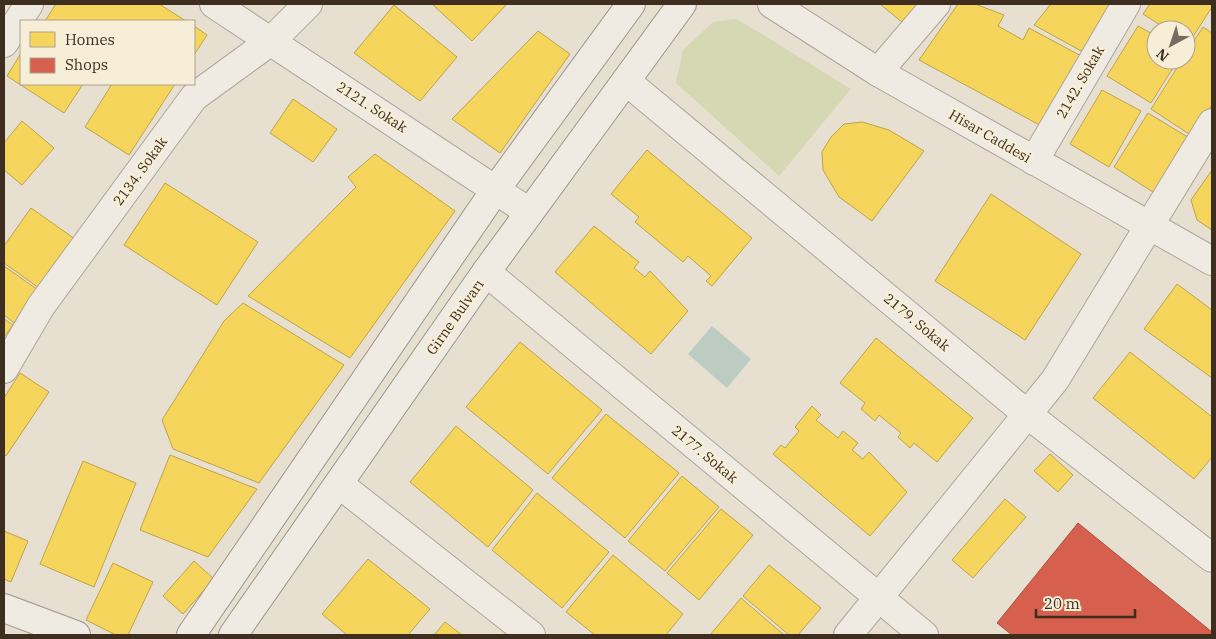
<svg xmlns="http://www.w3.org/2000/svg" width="1216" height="639" viewBox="0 0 1216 639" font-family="'IBM Plex Serif',serif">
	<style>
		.green { fill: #d6d7b3 }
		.water { fill: #bcccc2 }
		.homes { fill: #f6d55c; stroke: #bea34a }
		.shops { fill: #d6604d; stroke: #a85140 }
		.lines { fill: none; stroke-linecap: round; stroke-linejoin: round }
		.minor-casing { stroke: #ada599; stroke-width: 30 }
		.tertiary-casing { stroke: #ada599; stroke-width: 30 }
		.secondary-casing { stroke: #9c958a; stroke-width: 30 }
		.minor { stroke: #efebe3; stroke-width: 28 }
		.tertiary { stroke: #efebe3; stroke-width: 28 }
		.secondary { stroke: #efebe3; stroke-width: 28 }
		.labels { text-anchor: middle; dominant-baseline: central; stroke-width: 5; stroke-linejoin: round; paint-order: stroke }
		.street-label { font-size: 14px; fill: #3d2e20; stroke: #f7eed8 }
	</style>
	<rect width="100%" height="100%" fill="#e7e0d1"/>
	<path class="green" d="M 737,19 L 851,89 L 779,176 L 676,83 L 683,50 L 713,22 Z"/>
	<path class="water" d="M 712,326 L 751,359 L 727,388 L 688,354 Z"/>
	<path class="homes" d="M 56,4 L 159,4 L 186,21 L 45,21 Z
		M 432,4 L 507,4 L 472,41 Z
		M 880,4 L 919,4 L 903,23 Z
		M 958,4 L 975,4 L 1004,15 L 998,26 L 1023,40 L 1029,28 L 1085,58 L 1047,129 L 919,60 Z
		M 1048,4 L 1115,4 L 1083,52 L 1034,25 L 1050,5 Z
		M 1150,4 L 1212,4 L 1212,7 L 1189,43 L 1186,41 L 1186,30 L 1168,30 L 1143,14 Z
		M 394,5 L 457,57 L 420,101 L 354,53 Z
		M 194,26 L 207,35 L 194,55 Z
		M 1138,26 L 1156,36 L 1156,60 L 1178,60 L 1151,103 L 1107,76 Z
		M 1203,27 L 1212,33 L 1212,105 L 1192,136 L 1151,109 L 1182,60 L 1186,60 L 1186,53 Z
		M 538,31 L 570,54 L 500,153 L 452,119 Z
		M 21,53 L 21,84 L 83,84 L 64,113 L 7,76 Z
		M 112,84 L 175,84 L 129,155 L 85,127 Z
		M 1102,90 L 1141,111 L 1109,167 L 1070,144 Z
		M 293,99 L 337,129 L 313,162 L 270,133 Z
		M 1148,113 L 1191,139 L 1156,194 L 1114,167 Z
		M 22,121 L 54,148 L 22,185 L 4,170 L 4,143 Z
		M 862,122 L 889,130 L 924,151 L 872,221 L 839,197 L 823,170 L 822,152 L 831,137 L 844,124 Z
		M 647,150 L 752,238 L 712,286 L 706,281 L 711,276 L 688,256 L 683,262 L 635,222 L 639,217 L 611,194 Z
		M 375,154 L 455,211 L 350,358 L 248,296 L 356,187 L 348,177 Z
		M 1212,170 L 1212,230 L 1197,220 L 1191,200 Z
		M 165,183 L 258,242 L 217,305 L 124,245 Z
		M 991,194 L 1081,254 L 1025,340 L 935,281 Z
		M 31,208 L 75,239 L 39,288 L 4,263 L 4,246 Z
		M 594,226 L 639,262 L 634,268 L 645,277 L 650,271 L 688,311 L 651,354 L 555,272 Z
		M 4,266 L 38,290 L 14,323 L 4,315 Z
		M 1177,284 L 1212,310 L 1212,378 L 1144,329 Z
		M 243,303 L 344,365 L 259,483 L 173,449 L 162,420 L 224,321 Z
		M 4,319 L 13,325 L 4,337 Z
		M 876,338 L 973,418 L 937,462 L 914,443 L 910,448 L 898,437 L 901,433 L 879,415 L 875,421 L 861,409 L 865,403 L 840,383 Z
		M 520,342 L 602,410 L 548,474 L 466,407 Z
		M 1130,352 L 1212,417 L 1212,457 L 1194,479 L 1093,398 Z
		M 20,373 L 49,392 L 6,456 L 4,455 L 4,398 Z
		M 812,406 L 821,415 L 816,420 L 838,438 L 843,431 L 858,443 L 852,450 L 863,459 L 869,452 L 907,492 L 870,536 L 773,454 L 781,445 L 785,448 L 799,431 L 795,427 Z
		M 606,414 L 679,473 L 625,538 L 552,478 Z
		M 456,426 L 533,490 L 488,547 L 410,482 Z
		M 1050,454 L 1073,475 L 1058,492 L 1034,471 Z
		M 170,455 L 257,489 L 208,557 L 140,530 Z
		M 83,461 L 136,483 L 94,587 L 40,564 Z
		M 682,476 L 719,507 L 665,571 L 628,541 Z
		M 537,493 L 609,552 L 562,608 L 492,550 Z
		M 1005,499 L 1026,517 L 973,578 L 952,560 Z
		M 721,509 L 753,535 L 699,600 L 667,573 Z
		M 4,531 L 28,541 L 11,582 L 4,579 Z
		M 613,555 L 683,614 L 666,635 L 595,635 L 566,612 Z
		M 368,559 L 430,609 L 408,635 L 347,635 L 322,614 Z
		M 194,561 L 214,579 L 183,614 L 163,596 Z
		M 113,563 L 153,582 L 128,635 L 116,635 L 86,620 Z
		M 769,565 L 821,608 L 798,635 L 789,635 L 743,596 Z
		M 741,598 L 784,635 L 710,635 Z
		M 445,622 L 462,635 L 434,635 Z"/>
	<path class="shops" d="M 1078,523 L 1212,632 L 1212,635 L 1012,635 L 997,623 Z"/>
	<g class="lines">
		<defs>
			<path id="minor" d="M 214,4 L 529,212
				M 4,43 L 29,4
				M 878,72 L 936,4
				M 626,81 L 1027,414 L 1212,558
				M 1034,161 L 1126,4
				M 4,369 L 41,306 L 194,97 L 271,41 L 308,4
				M 339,484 L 531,635
				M 848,635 L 1055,380 L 1212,123"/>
			<path id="tertiary" d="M 772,4 L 878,72 L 1212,261
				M 486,272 L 924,635"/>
			<path id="secondary" d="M 4,608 L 76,635
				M 191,635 L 496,189 L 631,4
				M 233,635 L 486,272 C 551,182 617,94 682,4"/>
		</defs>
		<use href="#minor" class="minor-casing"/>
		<use href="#tertiary" class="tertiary-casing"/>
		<use href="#secondary" class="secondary-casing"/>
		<use href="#minor" class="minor"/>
		<use href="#tertiary" class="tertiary"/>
		<use href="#secondary" class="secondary"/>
	</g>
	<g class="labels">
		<g class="street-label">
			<text transform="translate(1080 82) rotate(-60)">2142. Sokak</text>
			<text transform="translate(372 107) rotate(33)">2121. Sokak</text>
			<text transform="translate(990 136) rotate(30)">Hisar Caddesi</text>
			<text transform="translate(140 171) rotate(-54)">2134. Sokak</text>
			<text transform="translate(455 317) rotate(-55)">Girne Bulvarı</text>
			<text transform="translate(917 322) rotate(40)">2179. Sokak</text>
			<text transform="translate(705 454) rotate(40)">2177. Sokak</text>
		</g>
	</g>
	<rect width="1216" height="639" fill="none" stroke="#3d2e20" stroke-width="10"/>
	<rect x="20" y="20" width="175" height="65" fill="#f7eed8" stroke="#ada18e"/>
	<rect x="30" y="32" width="25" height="15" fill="#f6d55c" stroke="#ada18e"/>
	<text x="65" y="45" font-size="15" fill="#3d2e20">Homes</text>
	<rect x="30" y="58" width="25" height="15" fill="#d6604d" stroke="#ada18e"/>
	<text x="65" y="70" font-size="15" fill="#3d2e20">Shops</text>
	<g transform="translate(1171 45) rotate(220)"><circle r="24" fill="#f7eed8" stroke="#ada18e"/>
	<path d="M0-4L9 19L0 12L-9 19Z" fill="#786c5e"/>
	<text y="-8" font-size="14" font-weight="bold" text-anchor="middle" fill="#3d2e20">N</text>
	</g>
	<path d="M1036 609v8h99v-8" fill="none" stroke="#3d2e20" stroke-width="2.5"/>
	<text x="1044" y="609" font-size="15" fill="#3d2e20" stroke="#f7eed8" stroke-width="4" paint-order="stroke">20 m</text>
</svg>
